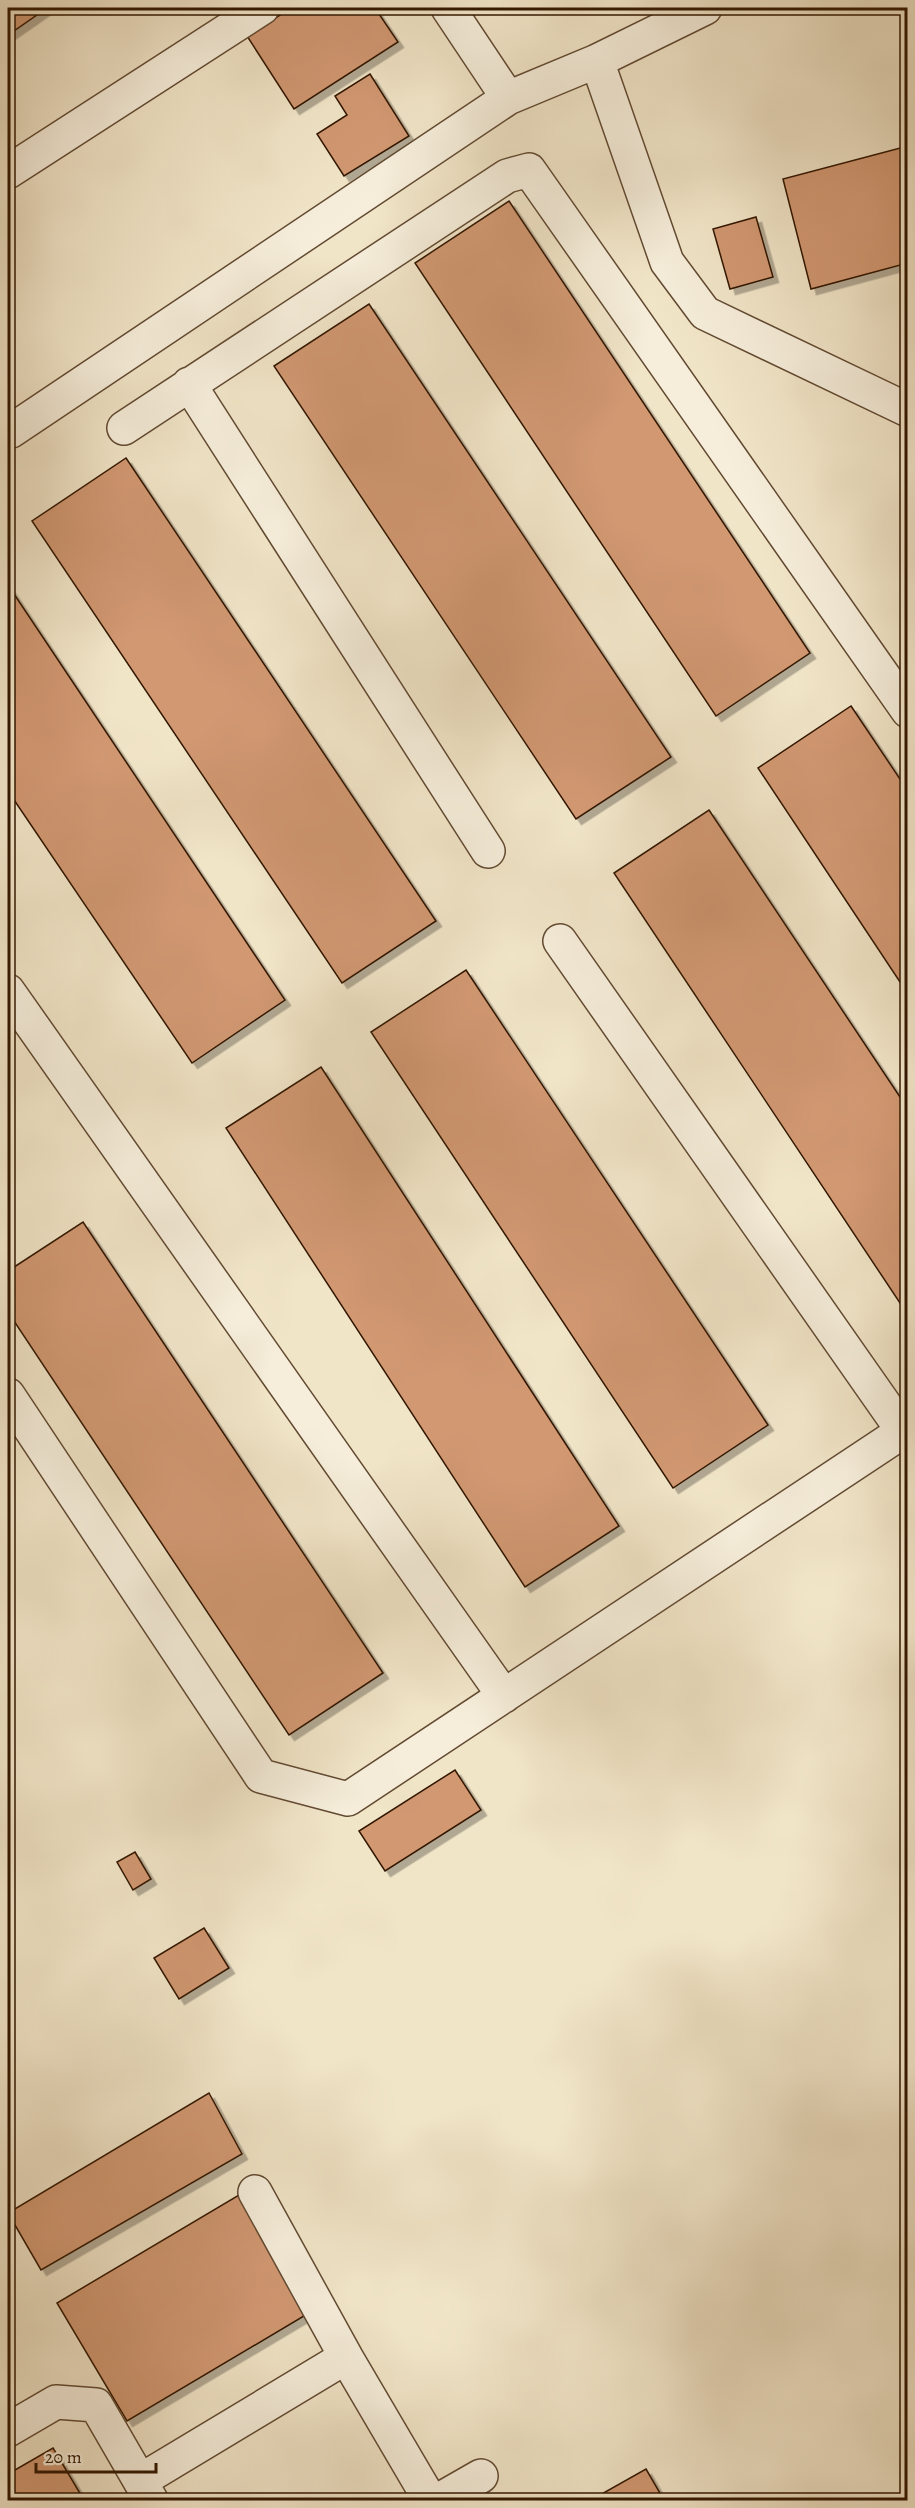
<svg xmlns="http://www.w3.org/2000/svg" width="915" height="2508" viewBox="0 0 915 2508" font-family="Alegreya,serif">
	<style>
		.building { fill: #d19872; stroke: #321700; stroke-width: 1.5; filter: url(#shadow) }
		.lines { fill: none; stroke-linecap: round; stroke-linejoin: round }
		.minor-casing { stroke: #624a32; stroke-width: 36 }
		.minor { stroke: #f6eedb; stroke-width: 33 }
	</style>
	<defs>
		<filter id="shadow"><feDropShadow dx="5.5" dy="5.5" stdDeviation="0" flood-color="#0004"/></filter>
	</defs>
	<rect width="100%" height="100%" fill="#f1e5c8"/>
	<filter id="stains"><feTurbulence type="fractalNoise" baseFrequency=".00333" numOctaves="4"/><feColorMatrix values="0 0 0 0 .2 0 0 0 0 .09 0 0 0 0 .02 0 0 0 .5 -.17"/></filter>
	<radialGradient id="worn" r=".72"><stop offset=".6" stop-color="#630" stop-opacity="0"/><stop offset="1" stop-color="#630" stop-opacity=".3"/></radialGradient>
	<path class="building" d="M 8,8 L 47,8 L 8,35 Z
		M 291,8 L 375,8 L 398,42 L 294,109 L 247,36 Z
		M 370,74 L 409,136 L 344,176 L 317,134 L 347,115 L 335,96 Z
		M 908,146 L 908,263 L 811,289 L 783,179 Z
		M 509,201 L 810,653 L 716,716 L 415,263 Z
		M 756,217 L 773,277 L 730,289 L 713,229 Z
		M 369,304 L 671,757 L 576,819 L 274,366 Z
		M 126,458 L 436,921 L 342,983 L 32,521 Z
		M 8,585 L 285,1000 L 192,1063 L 8,791 Z
		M 851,706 L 908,791 L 908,994 L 758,768 Z
		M 709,810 L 908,1109 L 908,1315 L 614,873 Z
		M 466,970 L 768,1425 L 673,1488 L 371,1032 Z
		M 321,1067 L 619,1526 L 525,1587 L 226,1128 Z
		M 83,1222 L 383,1673 L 289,1735 L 8,1312 L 8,1271 Z
		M 455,1770 L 481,1810 L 385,1871 L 359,1831 Z
		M 135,1852 L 151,1879 L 133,1890 L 117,1862 Z
		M 204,1928 L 229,1968 L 179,1999 L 154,1958 Z
		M 209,2093 L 242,2154 L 41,2270 L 8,2213 Z
		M 239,2195 L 309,2313 L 127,2421 L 57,2303 Z
		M 53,2448 L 84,2500 L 8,2500 L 8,2474 Z
		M 646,2469 L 664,2500 L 591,2500 Z"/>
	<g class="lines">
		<defs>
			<path id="minor" d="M 597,61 L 705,8
				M 508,98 L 597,61 L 667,262 L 705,313 L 908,410
				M 8,172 L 262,8
				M 189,384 L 488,851
				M 8,426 L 11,431 L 508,98 L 448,8
				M 124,428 L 507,176 L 529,170 L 908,711
				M 560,941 L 903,1431
				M 8,991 L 504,1696
				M 8,1395 L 261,1776 L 348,1799 L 908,1428
				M 346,2357 L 430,2500
				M 8,2430 L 56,2402 L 96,2405 L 151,2500
				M 140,2481 L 346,2357 L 255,2192
				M 439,2500 L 481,2476"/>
		</defs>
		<use href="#minor" class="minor-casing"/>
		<use href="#minor" class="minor"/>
	</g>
	<rect width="915" height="2508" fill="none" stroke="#f1e5c8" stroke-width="30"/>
	<rect x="9" y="9" width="897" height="2490" fill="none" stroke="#321700" stroke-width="3"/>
	<rect x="15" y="15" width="885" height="2478" fill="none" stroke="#321700" stroke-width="1.5"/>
	<path d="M36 2463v9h120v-9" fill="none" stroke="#321700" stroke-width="3"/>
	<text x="45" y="2463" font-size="18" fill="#321700" stroke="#f6eedb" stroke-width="4.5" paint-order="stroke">20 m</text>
	<rect width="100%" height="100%" filter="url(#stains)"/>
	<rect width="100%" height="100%" fill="url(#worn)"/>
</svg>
